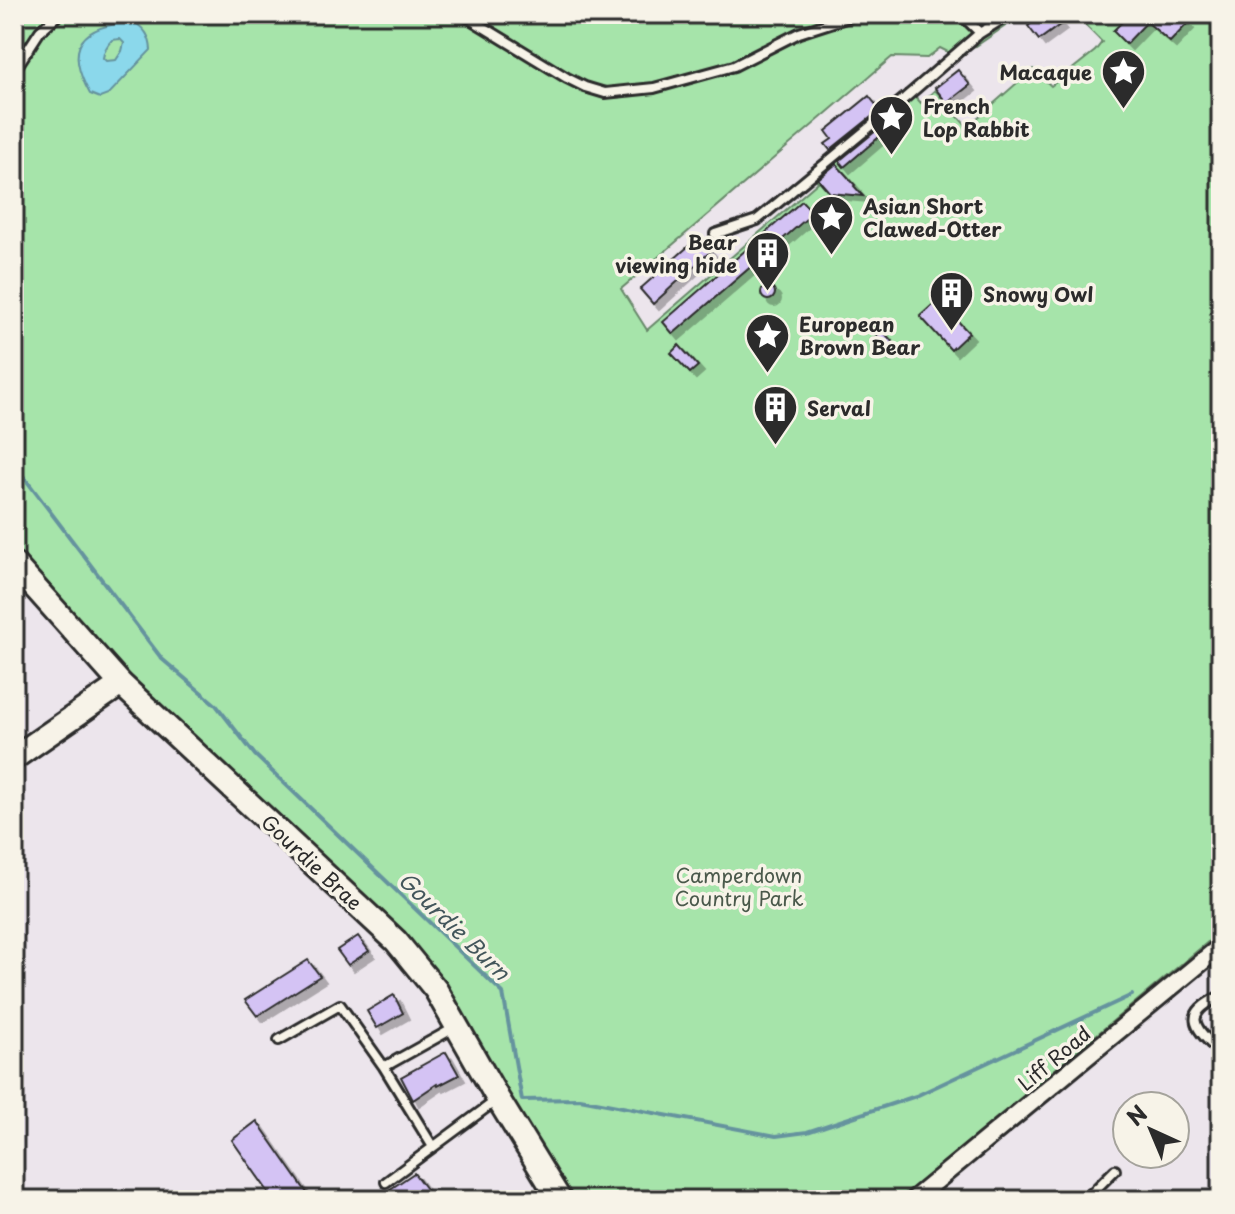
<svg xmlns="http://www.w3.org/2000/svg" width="1235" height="1214" viewBox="0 0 1235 1214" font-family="'Playpen Sans',sans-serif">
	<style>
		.green { fill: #a6e4aa; stroke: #68886a; stroke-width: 2 }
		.water { fill: #8bd8eb; stroke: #65939e; stroke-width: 2; fill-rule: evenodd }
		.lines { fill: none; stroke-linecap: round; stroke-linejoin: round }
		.stream { stroke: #65939e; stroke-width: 4 }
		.building { fill: #d4c3f4; stroke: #2b2b2b; stroke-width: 2; filter: url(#shadow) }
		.lane-casing { stroke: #2b2b2b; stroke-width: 14 }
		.street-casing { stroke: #2b2b2b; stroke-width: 22 }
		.secondary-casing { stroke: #2b2b2b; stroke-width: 28 }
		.lane { stroke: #f7f3e8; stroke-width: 8 }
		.street { stroke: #f7f3e8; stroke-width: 16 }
		.secondary { stroke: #f7f3e8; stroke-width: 22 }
		.labels { text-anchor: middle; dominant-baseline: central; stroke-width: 7; stroke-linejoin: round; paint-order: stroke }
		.poi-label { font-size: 20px; font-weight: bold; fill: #2b2b2b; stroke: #f7f3e8; text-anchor: start }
		.street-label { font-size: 20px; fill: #2b2b2b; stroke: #f7f3e8 }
		.park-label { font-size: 20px; fill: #4a594b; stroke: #f7f3e8 }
		.water-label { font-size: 22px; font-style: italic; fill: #43565b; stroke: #f7f3e8 }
	</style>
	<defs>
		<filter id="shadow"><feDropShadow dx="6" dy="6" stdDeviation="0" flood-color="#0004"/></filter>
	</defs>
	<rect width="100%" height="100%" fill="#ece5ec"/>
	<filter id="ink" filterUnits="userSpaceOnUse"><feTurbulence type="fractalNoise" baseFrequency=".0125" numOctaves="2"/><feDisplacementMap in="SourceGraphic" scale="16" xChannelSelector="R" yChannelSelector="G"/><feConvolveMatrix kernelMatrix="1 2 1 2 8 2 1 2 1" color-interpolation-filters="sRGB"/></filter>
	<g filter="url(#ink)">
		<path class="green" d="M 14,14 L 1023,14 L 976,46 L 962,48 L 954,55 L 940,48 L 927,58 L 892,57 L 621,289 L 647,330 L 818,182 L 815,178 L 913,94 L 921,103 L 935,90 L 967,127 L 1033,69 L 1051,86 L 1095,51 L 1102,42 L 1074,14 L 1221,14 L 1221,931 L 898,1200 L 565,1200 L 436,990 L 14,564 Z"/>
		<path class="water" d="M 134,22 C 145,29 150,36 151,50 L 108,95 L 100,98 L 90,94 C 63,46 81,25 134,22 ZM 120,39 L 124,43 L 122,51 L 116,60 L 106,61 L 103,58 C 104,51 107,45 112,40 Z"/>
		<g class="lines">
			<path class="stream" d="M 14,464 L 162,659 L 216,705 L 255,755 L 503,993 L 522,1100 L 580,1099 L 776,1136 L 807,1132 L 916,1096 L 1132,995"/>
		</g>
		<path class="building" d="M 1043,14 L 1053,14 L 1061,24 L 1039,40 L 1028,26 Z
			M 1130,14 L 1178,14 L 1188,23 L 1170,42 L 1147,22 L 1126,44 L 1113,31 Z
			M 958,70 L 970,85 L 947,103 L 935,88 Z
			M 869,96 L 880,110 L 830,150 L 825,144 L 832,139 L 826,131 Z
			M 888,121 L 892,126 L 844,167 L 839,161 Z
			M 836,164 L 855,185 L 854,186 L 863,196 L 830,193 L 818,179 Z
			M 802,201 L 813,213 L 673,334 L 663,322 Z
			M 699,237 L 711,251 L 653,304 L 640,289 Z
			M761 293a7 7 0 1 1 14 0a7 7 0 1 1-14 0Z
			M 938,300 L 969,333 L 951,350 L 920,316 Z
			M 883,331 L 895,345 L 883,355 L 871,340 Z
			M 679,345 L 698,366 L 690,373 L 671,353 Z
			M 358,936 L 369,951 L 348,965 L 337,950 Z
			M 308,960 L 320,976 L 257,1016 L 245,1000 Z
			M 394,995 L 403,1013 L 377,1028 L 367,1011 Z
			M 446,1052 L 459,1075 L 438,1086 L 437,1084 L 413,1100 L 401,1077 Z
			M 257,1121 L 312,1200 L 274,1200 L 232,1140 Z
			M 414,1173 L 434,1200 L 396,1200 L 389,1190 Z"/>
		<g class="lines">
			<defs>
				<path id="lane" d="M 462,14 L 567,78 L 585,87 L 605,93 L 654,88 L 734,66 L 799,33 L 858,14
					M 961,14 L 980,33 L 1010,14
					M 14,71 L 40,31 L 59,14
					M 715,234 L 757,220 L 905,98 L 980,33
					M 1221,996 C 1179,1015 1196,1028 1221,1054
					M 279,1040 L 340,1005 L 384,1067 L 454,1028
					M 384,1067 L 433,1147
					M 386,1182 L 498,1099
					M 1085,1200 L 1115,1170"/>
				<path id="street" d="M 913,1200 L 1221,946"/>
				<path id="secondary" d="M 14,564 L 121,684 L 396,941 L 436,990 L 498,1099 L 560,1200
					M 14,758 L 121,684"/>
			</defs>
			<use href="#lane" class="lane-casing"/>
			<use href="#street" class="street-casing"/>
			<use href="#secondary" class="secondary-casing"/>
			<use href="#lane" class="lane"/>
			<use href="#street" class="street"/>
			<use href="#secondary" class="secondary"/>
		</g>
	</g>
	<defs>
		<symbol id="sight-pin" viewBox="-11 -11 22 30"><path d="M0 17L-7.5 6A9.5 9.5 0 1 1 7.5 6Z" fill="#2b2b2b" stroke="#f7f3e8"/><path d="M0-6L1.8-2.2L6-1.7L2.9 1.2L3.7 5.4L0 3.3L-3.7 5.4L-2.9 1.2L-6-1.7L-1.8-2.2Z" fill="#fff"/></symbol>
		<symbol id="building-pin" viewBox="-11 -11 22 30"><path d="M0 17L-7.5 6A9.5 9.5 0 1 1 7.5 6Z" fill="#2b2b2b" stroke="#f7f3e8"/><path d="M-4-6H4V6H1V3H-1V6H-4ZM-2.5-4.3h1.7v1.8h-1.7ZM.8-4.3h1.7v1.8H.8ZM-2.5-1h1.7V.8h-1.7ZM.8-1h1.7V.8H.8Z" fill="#fff"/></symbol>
	</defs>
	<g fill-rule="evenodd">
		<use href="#sight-pin" x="1098" y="46" width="51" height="69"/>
		<use href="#sight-pin" x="866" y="92" width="51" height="69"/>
		<use href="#sight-pin" x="806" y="192" width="51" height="69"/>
		<use href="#building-pin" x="742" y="228" width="51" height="69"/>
		<use href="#building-pin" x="926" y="268" width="51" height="69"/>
		<use href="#sight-pin" x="742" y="310" width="51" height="69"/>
		<use href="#building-pin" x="750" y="382" width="51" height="69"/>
	</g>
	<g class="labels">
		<g class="poi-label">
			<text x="1092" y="72" text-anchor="end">Macaque</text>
			<text x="923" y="106">French<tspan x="923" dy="23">Lop Rabbit</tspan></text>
			<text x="863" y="206">Asian Short<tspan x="863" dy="23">Clawed-Otter</tspan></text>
			<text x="737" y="242" text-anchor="end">Bear<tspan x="737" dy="23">viewing hide</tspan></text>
			<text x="983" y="294">Snowy Owl</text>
			<text x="799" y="324">European<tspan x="799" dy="23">Brown Bear</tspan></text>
			<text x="807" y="408">Serval</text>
		</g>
		<g class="street-label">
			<text transform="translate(312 862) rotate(43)">Gourdie Brae</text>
			<text transform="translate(1054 1058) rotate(-40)">Liff Road</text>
		</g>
		<g class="park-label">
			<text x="739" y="875">Camperdown<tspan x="739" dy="23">Country Park</tspan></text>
		</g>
		<g class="water-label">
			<text transform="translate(455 925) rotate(44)">Gourdie Burn</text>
		</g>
	</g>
	<rect width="1235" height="1214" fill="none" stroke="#f7f3e8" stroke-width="48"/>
	<rect x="24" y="24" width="1187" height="1166" fill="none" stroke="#2b2b2b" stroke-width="3" filter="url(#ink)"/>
	<g transform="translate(1151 1130) rotate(316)"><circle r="38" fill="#f7f3e8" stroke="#a5a39c" stroke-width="2"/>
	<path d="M0-6L14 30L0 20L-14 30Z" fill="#2b2b2b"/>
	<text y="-12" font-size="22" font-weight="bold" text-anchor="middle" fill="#2b2b2b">N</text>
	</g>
</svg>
